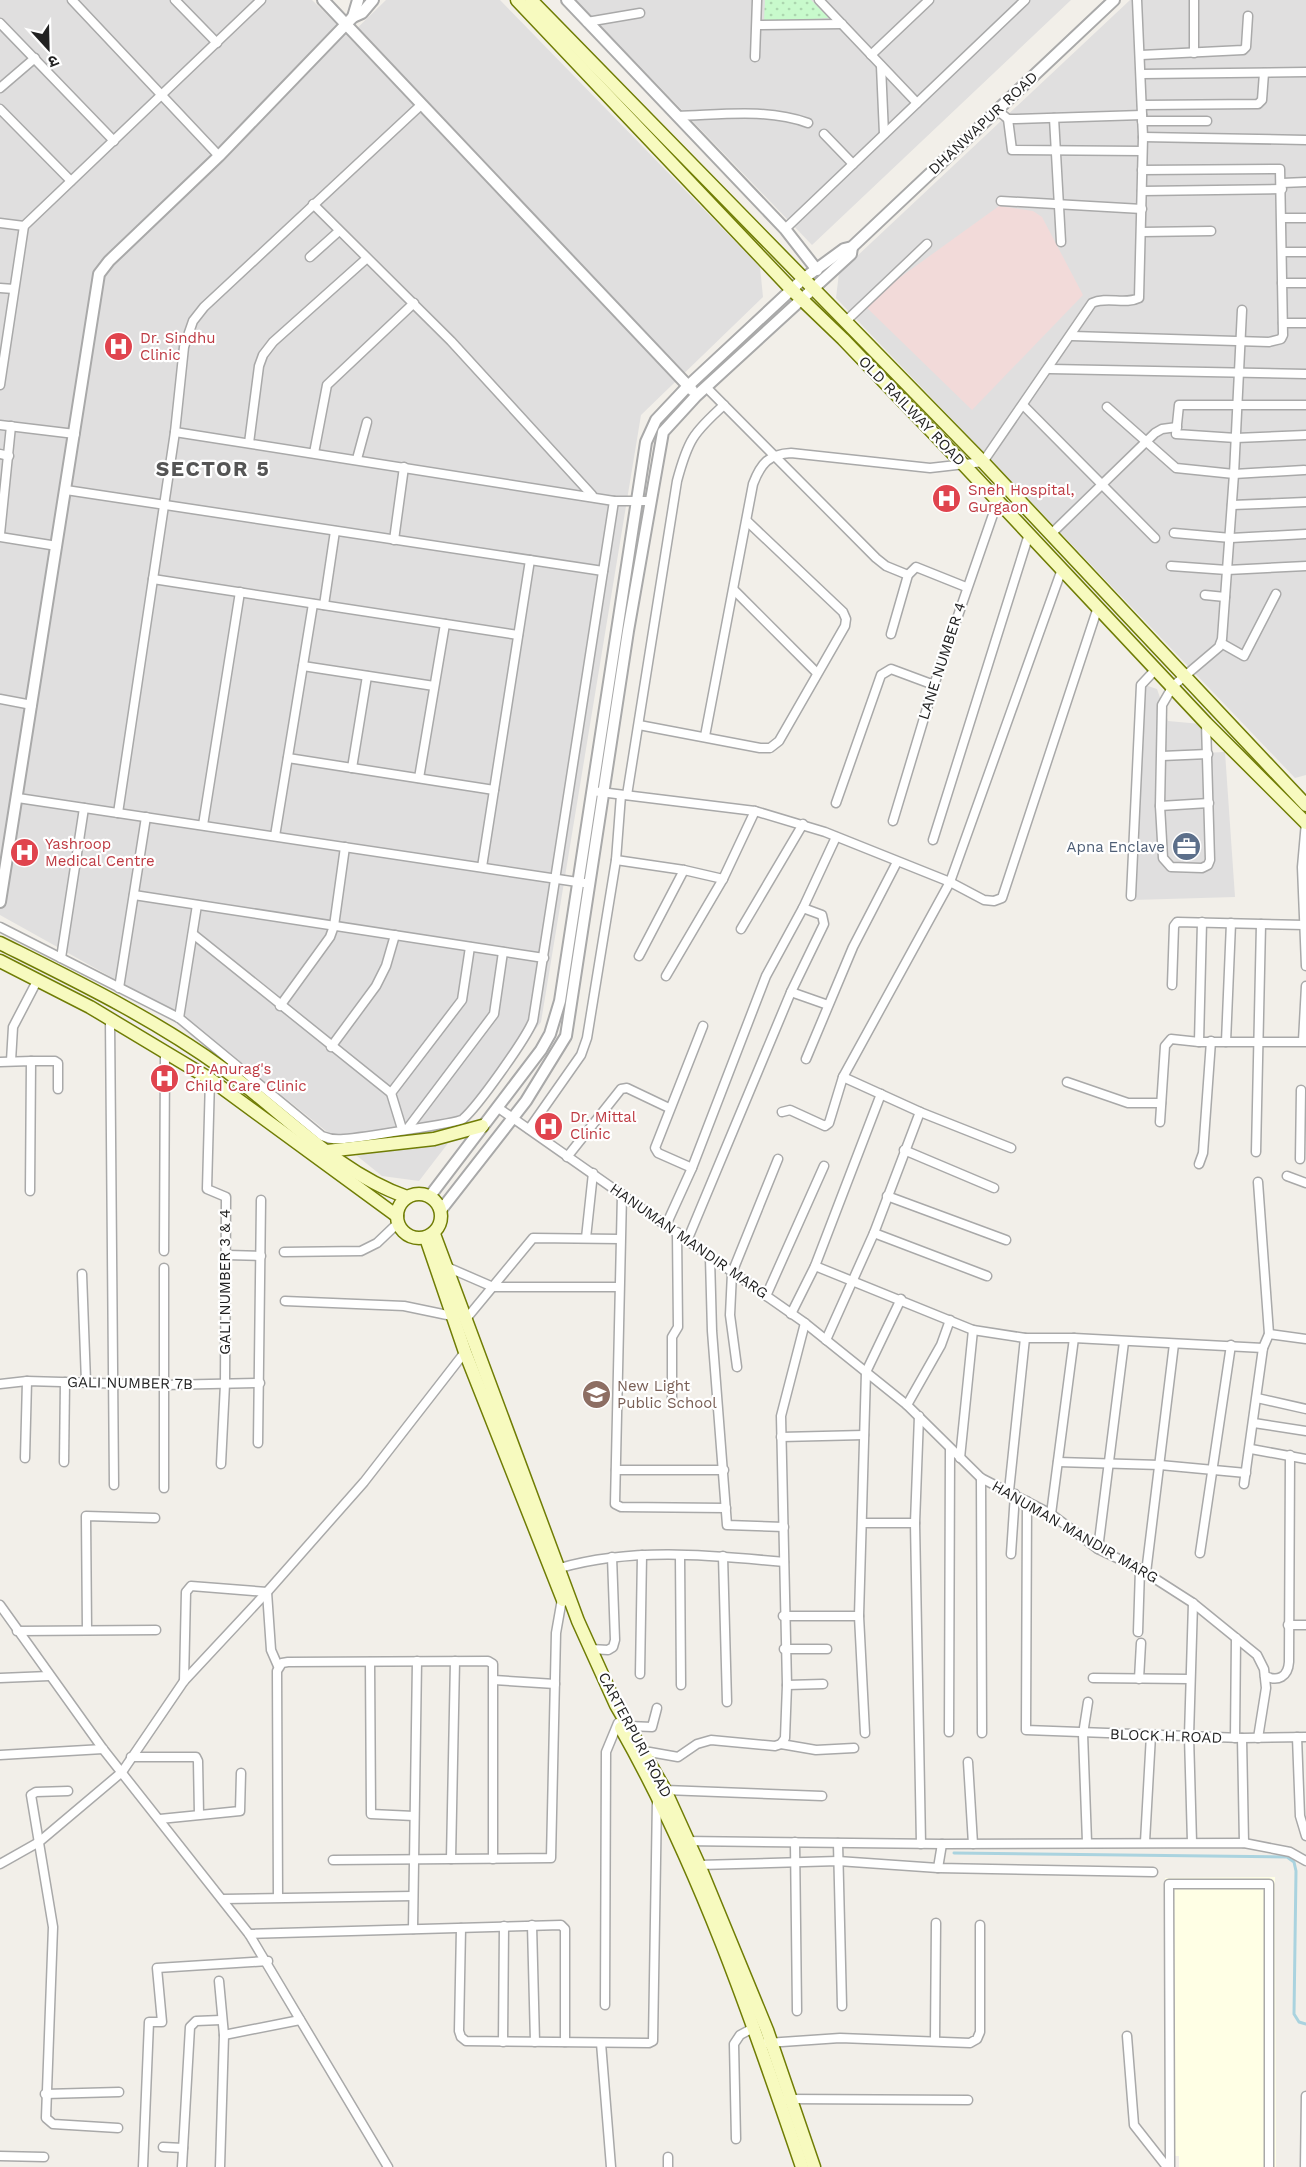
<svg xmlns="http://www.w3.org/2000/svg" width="1306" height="2167" viewBox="0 0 1306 2167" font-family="'Work Sans','Noto Sans Devanagari',sans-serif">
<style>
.residential{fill:#e0dfdf}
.commercial{fill:#f2dad9}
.education{fill:#ffffe5}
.park{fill:url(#park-dots)}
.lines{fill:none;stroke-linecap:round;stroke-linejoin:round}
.stream{stroke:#aad3df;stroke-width:3}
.minor-casing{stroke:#a9a9a9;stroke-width:11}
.tertiary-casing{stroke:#a9a9a9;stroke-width:14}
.secondary-casing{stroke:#707d05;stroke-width:15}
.minor{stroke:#fff;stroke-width:8}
.tertiary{stroke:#fff;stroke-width:10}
.secondary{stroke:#f7fabf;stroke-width:12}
.labels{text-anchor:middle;stroke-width:4.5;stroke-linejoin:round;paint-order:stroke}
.street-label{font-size:15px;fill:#222;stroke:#fff}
.health-label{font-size:15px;fill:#be3a42;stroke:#fff;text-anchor:start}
.service-label{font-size:15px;fill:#4e5e75;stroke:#fff;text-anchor:end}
.education-label{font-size:15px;fill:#785e54;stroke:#fff;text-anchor:start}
.district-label{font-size:21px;font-weight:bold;letter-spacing:1.5px;fill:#555;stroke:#fff}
</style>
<defs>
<pattern id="park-dots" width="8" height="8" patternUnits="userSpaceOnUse" patternTransform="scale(1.5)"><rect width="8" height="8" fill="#c8facc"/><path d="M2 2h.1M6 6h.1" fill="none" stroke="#acd6af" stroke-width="1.8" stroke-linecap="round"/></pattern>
</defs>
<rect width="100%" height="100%" fill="#f2efe9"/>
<g class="residential">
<path d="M0,0h312l37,36 37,-36h114l260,267 3,30 -122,118 -100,607 -122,159 -37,-5 -194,-156 -188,-105z"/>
<path d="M576,0h495l-259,245z"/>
<path d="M1130,0h176v775l-11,3 -459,-480 3,-25z"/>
<path d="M1136,682l21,7 11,32 33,3 1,29 23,-1 10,145 -102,3z"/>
</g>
<path class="commercial" d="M999,206l34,5 9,6 41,78 -111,115 -109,-106z"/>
<path class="education" d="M1275,1877l1,290h-97v-11h-13l-1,-278z"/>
<path class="park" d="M765,0h46l18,18 -65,4z"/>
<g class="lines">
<path class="stream" d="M954,1853l333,4 7,5 2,9 -2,143 5,8 7,2"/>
<defs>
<g id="minor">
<path d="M72,0l147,156"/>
<path d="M175,0l42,43"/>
<path d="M819,0l98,103"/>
<path d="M587,22l53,-9"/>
<path d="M0,23l114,118"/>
<path d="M757,25l85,-1"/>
<path d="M1194,53v-53"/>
<path d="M871,55l58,-55"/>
<path d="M1141,55l102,-5 3,-3 2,-31"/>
<path d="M755,57l2,-57"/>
<path d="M881,66l3,68"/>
<path d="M1142,74l164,-2"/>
<path d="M0,88l35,-30"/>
<path d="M1142,105l116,-1 4,-4 2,-27"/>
<path d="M0,109l71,72"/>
<path d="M997,110l11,9h8l126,-4"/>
<path d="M677,116c43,-1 89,-8 131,7"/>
<path d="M1054,118l7,124"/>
<path d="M1008,119l4,31 130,1"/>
<path d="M1142,121h65"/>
<path d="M824,134l29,30"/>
<path d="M1143,137l163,3"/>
<path d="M1282,183l24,-1"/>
<path d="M1142,191l140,-2"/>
<path d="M1001,201l141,8"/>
<path d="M313,204l138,137 141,154"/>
<path d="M1282,218h24"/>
<path d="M0,223l24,3"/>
<path d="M785,229l240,-229"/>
<path d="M1142,232l69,-1"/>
<path d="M1282,252h24"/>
<path d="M310,257l29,-26"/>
<path d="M1282,283h24"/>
<path d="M0,288l14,1"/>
<path d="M846,321l81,-77"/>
<path d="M1283,323h23"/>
<path d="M1072,336l197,6 12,-3 2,-4 -3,-166 -138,1"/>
<path d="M1050,369l255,5"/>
<path d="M0,385l24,-159 237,-226"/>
<path d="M706,387l170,171 10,8 22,9"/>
<path d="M1023,405l132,133"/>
<path d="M1306,405h-127l-3,29 60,4 70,-3"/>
<path d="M1107,407l69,61 58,6 70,-4"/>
<path d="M0,425l75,9"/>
<path d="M175,432l439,69h35"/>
<path d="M249,443l10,-77 4,-11 10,-13 93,-83"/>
<path d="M314,453l13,-68 87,-82"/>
<path d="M0,454l9,2"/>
<path d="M357,459l10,-37"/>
<path d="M66,490l537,81"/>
<path d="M1232,505l74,-3"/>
<path d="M1174,533l57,5 75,-4"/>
<path d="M0,534l11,-108"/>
<path d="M1050,535l105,-102 7,-4 15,-2"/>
<path d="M0,537l57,9"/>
<path d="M394,540l10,-73"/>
<path d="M1171,566l56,4 79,-4"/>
<path d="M153,579l365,56"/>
<path d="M734,590l82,82"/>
<path d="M1205,595l20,2"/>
<path d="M324,605l11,-74"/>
<path d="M891,634l17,-59 8,-8 50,20"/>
<path d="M1221,643l23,13 32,-62"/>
<path d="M303,666l131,20"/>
<path d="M0,699l32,6"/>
<path d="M1206,723l4,137 -2,5 -6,3 -31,-1 -8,-9 -3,-52 2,-101 11,-19 46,-39 3,-8 12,-165 8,-164"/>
<path d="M639,725l121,23h10l9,-7 66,-115 1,-7 -3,-7 -95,-90"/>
<path d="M705,736l48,-252c8,-21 16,-30 38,-31l139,15 53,-6 109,-159c15,-7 33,2 47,-5l4,-161 -6,-137"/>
<path d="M1162,756l46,-2"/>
<path d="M288,758l206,32"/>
<path d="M352,768l15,-92"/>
<path d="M419,778l26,-154"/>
<path d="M592,791l163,20 70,21 125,50 34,18 10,1 8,-3 96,-291"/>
<path d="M627,795l50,-314c11,-41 16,-48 47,-76"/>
<path d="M18,798l566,85"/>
<path d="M836,803l45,-128 10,-6 43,16"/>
<path d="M1160,806l49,-3"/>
<path d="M118,813l57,-381 9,-85 9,-26 11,-14 217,-202"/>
<path d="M893,821l41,-136 63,-182"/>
<path d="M1306,822l-4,45 4,99"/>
<path d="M203,825l37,-233"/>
<path d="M275,836l38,-232"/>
<path d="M933,840l96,-306"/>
<path d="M616,860l68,10 39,9"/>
<path d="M482,867l48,-307"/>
<path d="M134,895l410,63"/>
<path d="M1131,896l10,-211 15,-16"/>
<path d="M0,927l179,91 143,118c7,3 14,4 22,3 13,-1 114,-16 119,-20 15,-13 62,-79 70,-98l81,-520"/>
<path d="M741,929l62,-105"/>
<path d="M193,934l198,159 11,36"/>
<path d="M639,956l45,-86"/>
<path d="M61,958l23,-150"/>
<path d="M666,976l57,-97 32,-68"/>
<path d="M1172,985l2,-59 3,-4 128,3"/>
<path d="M119,988l27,-171"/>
<path d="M791,992l37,13"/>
<path d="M280,1006l50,-69 4,-11 11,-79"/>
<path d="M179,1018l18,-113"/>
<path d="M110,1020l4,465"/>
<path d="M1303,1041l3,-55"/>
<path d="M1199,1042l3,-120"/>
<path d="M1226,1042l5,-119"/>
<path d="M331,1047l45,-61 10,-20 9,-31"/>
<path d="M806,1059l47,-112 44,-85"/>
<path d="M11,1061l2,-34 24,-46"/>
<path d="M31,1061h24l3,2v26"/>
<path d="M0,1062l31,-1 -1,130"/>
<path d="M843,1077l77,35 91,36"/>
<path d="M210,1079l-3,110 19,8 -1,187 -4,80"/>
<path d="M1067,1082l61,21h33"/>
<path d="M391,1093l71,-93 8,-53"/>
<path d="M497,1107l308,216 102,82 74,73 70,36 47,35 42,20 53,34 64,52 7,14 2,19 -8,50"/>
<path d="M782,1112l8,-2 35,16 4,-3 14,-46 107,-195 112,-313"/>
<path d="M1160,1122l5,-76 6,-7 28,3h107"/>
<path d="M408,1128l86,-114 9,-62"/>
<path d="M529,1129l52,-74 6,-17 29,-178 5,-65"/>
<path d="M904,1150l90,38"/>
<path d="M1256,1152l5,-228"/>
<path d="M567,1157l54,-68 6,-1 42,20"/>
<path d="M1300,1159l1,-69"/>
<path d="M1199,1164l4,-11 8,-112"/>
<path d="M692,1168l-34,-15 -3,-5 48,-122"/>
<path d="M1287,1176l19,7"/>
<path d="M622,1194l-7,310 6,3 105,1"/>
<path d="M887,1196l119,44"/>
<path d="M667,1223l25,-55 74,-192 37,-68 33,-71"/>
<path d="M874,1233l113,43"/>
<path d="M586,1238l7,-65"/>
<path d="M687,1241l104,-249 33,-68 -2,-9 -19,-7"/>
<path d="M164,1251l1,-198"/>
<path d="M284,1252l77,-1 16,-8 21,-20"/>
<path d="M227,1255l34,1"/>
<path d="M710,1258l2,73 15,194 57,2"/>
<path d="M815,1266l158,64 52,8h49l189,10"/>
<path d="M447,1267l46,20h126"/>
<path d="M164,1268v220"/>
<path d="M82,1274l4,108"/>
<path d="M766,1296l58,-130"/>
<path d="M285,1301l119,5 48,10"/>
<path d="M791,1314l24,-48 66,-172"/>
<path d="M466,1319l67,-81 87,1"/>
<path d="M1269,1334l37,5"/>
<path d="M826,1340l48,-107 46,-121"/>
<path d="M737,1367l-7,-52 2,-42 46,-114"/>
<path d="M0,1384l27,-3 137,4 96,-2"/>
<path d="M1257,1398l49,11"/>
<path d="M672,1402v-65l6,-10 -1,-95"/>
<path d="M907,1405l34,-60 9,-25"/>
<path d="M919,1416l-4,107 6,321"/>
<path d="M1254,1423l52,8"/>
<path d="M781,1437l83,-2"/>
<path d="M258,1443l3,-243"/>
<path d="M1251,1449l55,10"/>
<path d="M25,1458l2,-77"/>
<path d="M960,1458l13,-128"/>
<path d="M64,1462l1,-80"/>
<path d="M1058,1462l102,3 86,8"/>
<path d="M616,1470h108"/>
<path d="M981,1478l1,255"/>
<path d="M1244,1484l19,-136 6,-14 -11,-152"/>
<path d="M1009,1491l16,-153"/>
<path d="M1027,1501l-1,229 216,8 64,-1"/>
<path d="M1051,1514l23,-176"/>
<path d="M863,1523h52"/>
<path d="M1098,1549l26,-207"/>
<path d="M1200,1553l31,-208"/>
<path d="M1011,1554l4,-60"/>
<path d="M680,1556l1,129"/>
<path d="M723,1556l4,146"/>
<path d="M560,1568c72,-21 150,-13 224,-6"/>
<path d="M1146,1573l28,-229"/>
<path d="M0,1605l103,144 146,185 139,233"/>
<path d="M783,1616h76"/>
<path d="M1288,1625h18"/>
<path d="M87,1630l-1,-114 69,2"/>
<path d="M17,1631l139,-1"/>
<path d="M1138,1632l2,-63"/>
<path d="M591,1649l17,1 5,-3 2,-7 -3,-83"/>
<path d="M784,1649h43"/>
<path d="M370,1662l1,152 43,2"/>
<path d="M640,1674l2,-119"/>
<path d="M1265,1676c13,6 23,1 24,-14l1,-207"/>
<path d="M0,1678l49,-2"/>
<path d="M1093,1678l96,1"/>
<path d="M1139,1679l2,-36"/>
<path d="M494,1680l61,4"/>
<path d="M184,1681l2,-89 5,-6 76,6 4,58 7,16"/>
<path d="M787,1685l36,-1"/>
<path d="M629,1726l23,1 5,-19"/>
<path d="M949,1732l1,-283"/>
<path d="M865,1733l-6,-117 7,-244 35,-73"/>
<path d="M1297,1737l3,79 6,20"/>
<path d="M1235,1738l1,-100"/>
<path d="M1242,1738l2,105"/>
<path d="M781,1744l35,6 38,-2"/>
<path d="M644,1751l34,6 19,-13 14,-4 64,6 6,-2 4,-6 2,-53 -6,-269 24,-93"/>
<path d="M0,1755l103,-6"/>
<path d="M131,1757h65l2,4 1,53"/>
<path d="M968,1762l5,82"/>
<path d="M665,1790l157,6"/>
<path d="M68,1791l-32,1 -5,3 22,132 -7,191 7,6 65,4"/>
<path d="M160,1819l80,-8 1,-38"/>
<path d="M684,1841l258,3 302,-1 46,9 16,9"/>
<path d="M795,1842l2,169"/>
<path d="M1087,1842l-4,-108 5,-32"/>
<path d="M1145,1842l6,-107"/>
<path d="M1192,1842l-3,-106 4,-133"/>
<path d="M838,1843l4,163"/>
<path d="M451,1859l4,-198"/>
<path d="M333,1860l218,-2 5,-225 6,-34"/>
<path d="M0,1864l39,-22 83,-70 62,-91 83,-89 97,-110 101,-130"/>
<path d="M699,1865l139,-4 100,7 215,4"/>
<path d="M938,1868l4,-24"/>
<path d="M278,1897l-1,-226 5,-8 6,-1 200,-1 5,3v195"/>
<path d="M223,1899l190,-3"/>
<path d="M532,1925l3,117"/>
<path d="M461,1928l-2,103 2,6 5,4 183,2 4,-2 4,-242"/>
<path d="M413,1929l4,-268"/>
<path d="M249,1934l312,-9 4,4v113"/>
<path d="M219,1981l5,54 -4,132"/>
<path d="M605,2005l1,-253 12,-29"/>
<path d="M224,2035l76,-15"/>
<path d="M1127,2036l7,89 33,42"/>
<path d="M935,2040l1,-117"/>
<path d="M503,2042l1,-116"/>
<path d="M601,2043l10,124"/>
<path d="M767,2043l73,-5 130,5 7,-4 3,-7v-107"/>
<path d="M45,2094l74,-2"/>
<path d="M786,2099l182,1"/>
<path d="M736,2139l-2,-95 6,-9 15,-8"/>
<path d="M163,2147l20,1"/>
<path d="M0,2156l44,1"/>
<path d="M668,2157v10"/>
<path d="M143,2167l6,-145h13l-5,-54 111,-7"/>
<path d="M182,2167l8,-140 6,-6 25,-1"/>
<path d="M1170,2167l-1,-283h100v283"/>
<path d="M1305,2167l1,-71"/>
</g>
<g id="tertiary">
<path d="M323,0l369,390"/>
<path d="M567,0l218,229 32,41"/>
<path d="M353,17l5,-17"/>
<path d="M0,902l99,-628 10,-13 110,-105 134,-139 9,-4 11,-13"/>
<path d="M430,1196l111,-146 9,-16 10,-33 86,-559 10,-22 32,-34 115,-107 41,-30 8,-2 262,-247"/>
<path d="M441,1210l85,-109 40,-65 62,-405 35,-199 33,-36 155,-142 1,-7"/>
</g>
<g id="secondary">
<path d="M517,0l275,290 51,49 121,126 242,258 100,100"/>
<path d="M531,0l452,462 323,343"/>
<path d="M0,943c76,38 153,75 222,125 60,43 115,105 185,129"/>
<path d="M0,961l90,46 120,72 187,137"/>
<path d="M327,1151l107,-12 48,-13"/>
<circle cx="419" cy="1216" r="22"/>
<path d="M434,1234l144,387 38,84 49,85 34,75 68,165 47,137"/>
<path d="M426,1238l39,114 98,248"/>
<path d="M621,1728c78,138 130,289 181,439"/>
</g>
</defs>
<use href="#minor" class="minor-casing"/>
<use href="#tertiary" class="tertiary-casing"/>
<use href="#secondary" class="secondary-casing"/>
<use href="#minor" class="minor"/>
<use href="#tertiary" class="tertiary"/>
<use href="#secondary" class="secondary"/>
</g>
<defs>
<symbol id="hospital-disc" viewBox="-11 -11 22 22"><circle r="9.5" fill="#e0444e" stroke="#fff"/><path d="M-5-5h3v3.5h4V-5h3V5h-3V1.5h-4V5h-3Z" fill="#fff"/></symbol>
<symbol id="office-disc" viewBox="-11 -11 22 22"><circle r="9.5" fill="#5c6f8a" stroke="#fff"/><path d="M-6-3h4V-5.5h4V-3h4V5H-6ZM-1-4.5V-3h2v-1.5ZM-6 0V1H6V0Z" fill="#fff"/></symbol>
<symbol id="school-disc" viewBox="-11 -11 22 22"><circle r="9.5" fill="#8d6e63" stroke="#fff"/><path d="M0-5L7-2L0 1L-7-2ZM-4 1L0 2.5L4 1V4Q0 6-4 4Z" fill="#fff"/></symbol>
</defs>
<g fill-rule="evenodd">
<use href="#hospital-disc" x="102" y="330" width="33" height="33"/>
<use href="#hospital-disc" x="930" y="482" width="33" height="33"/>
<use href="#office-disc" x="1170" y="830" width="33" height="33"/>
<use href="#hospital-disc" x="8" y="836" width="33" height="33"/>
<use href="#hospital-disc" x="148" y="1062" width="33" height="33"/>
<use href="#hospital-disc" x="532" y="1110" width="33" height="33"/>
<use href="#school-disc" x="580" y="1378" width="33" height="33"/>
</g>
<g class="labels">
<g class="street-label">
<text transform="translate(983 123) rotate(-43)" y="5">DHANWAPUR ROAD</text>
<text transform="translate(912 411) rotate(46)" y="5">OLD RAILWAY ROAD</text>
<text transform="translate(942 661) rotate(-72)" y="5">LANE NUMBER 4</text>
<text transform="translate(689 1241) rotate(35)" y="5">HANUMAN MANDIR MARG</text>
<text transform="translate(225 1282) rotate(-90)" y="5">GALI NUMBER 3 &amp; 4</text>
<text transform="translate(130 1383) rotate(1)" y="5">GALI NUMBER 7B</text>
<text transform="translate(1075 1532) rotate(30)" y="5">HANUMAN MANDIR MARG</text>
<text transform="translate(635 1735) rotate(62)" y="5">CARTERPURI ROAD</text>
<text transform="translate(1166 1736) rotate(2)" y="5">BLOCK H ROAD</text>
</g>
<g class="health-label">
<text x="140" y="343">Dr. Sindhu<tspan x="140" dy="17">Clinic</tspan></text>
<text x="968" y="495">Sneh Hospital,<tspan x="968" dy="17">Gurgaon</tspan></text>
<text x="45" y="849">Yashroop<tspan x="45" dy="17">Medical Centre</tspan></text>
<text x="185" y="1074">Dr. Anurag's<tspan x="185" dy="17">Child Care Clinic</tspan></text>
<text x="570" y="1122">Dr. Mittal<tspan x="570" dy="17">Clinic</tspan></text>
</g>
<g class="service-label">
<text x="1165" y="852">Apna Enclave</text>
</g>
<g class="education-label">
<text x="617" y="1391">New Light<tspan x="617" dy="17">Public School</tspan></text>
</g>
<g class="district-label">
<text x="213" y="476">SECTOR 5</text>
</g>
</g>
<g transform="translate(48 48) rotate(158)" stroke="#ffffff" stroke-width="4.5" paint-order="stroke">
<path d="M0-4.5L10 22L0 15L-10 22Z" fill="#222222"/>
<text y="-9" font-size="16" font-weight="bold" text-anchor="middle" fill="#222222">उ</text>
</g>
</svg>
